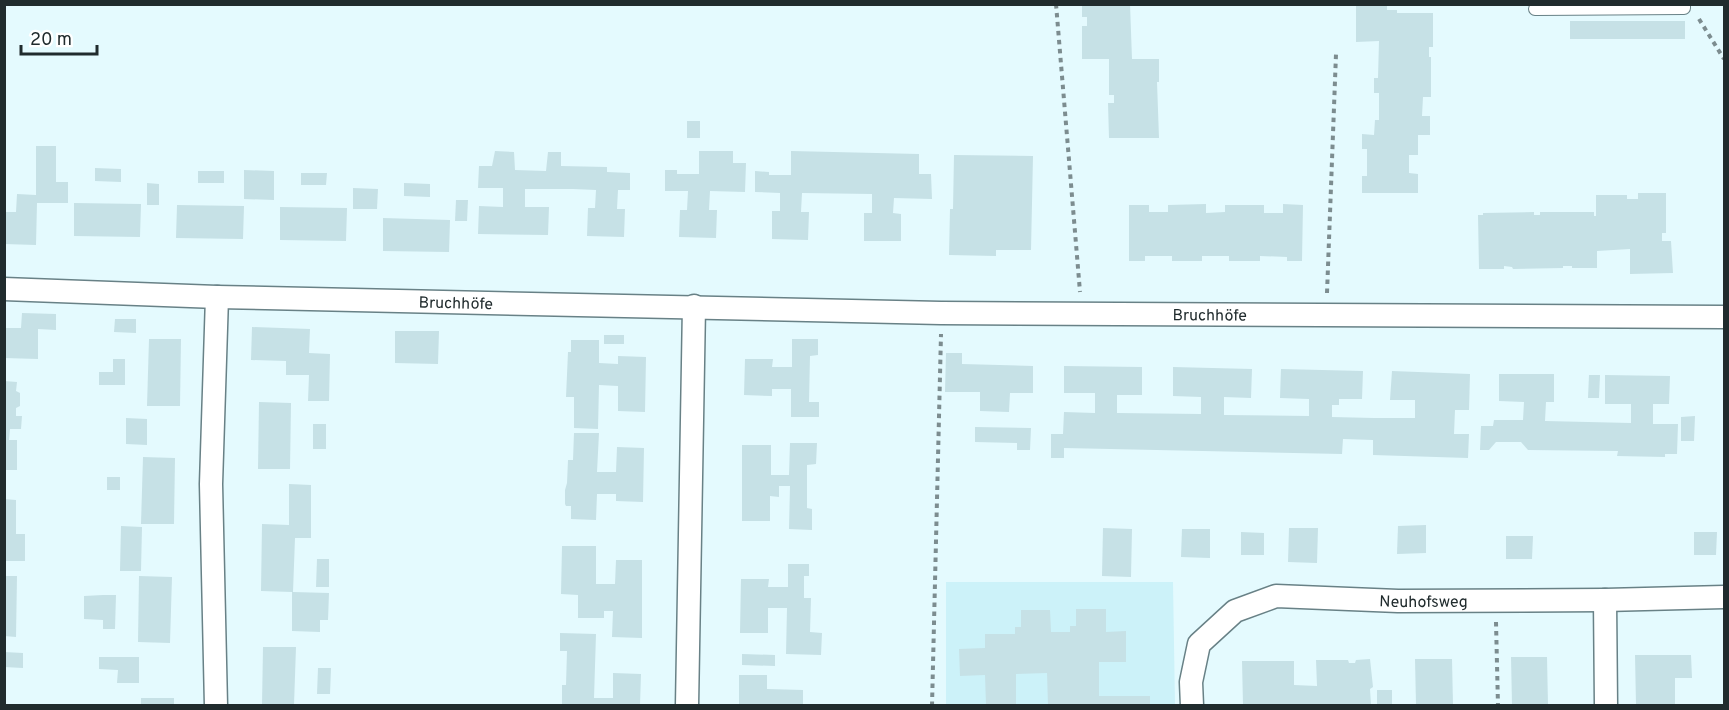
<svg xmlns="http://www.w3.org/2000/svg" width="1729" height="710" viewBox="0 0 1729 710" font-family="Overpass,sans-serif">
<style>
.built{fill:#ccf2f9}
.building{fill:#c6e1e6}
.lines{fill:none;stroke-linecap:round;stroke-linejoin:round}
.lane-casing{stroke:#688186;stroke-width:14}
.street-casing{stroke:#688186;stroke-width:25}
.path{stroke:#7c8c8f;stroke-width:4;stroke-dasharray:4.5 4.5;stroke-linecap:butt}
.lane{stroke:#fff;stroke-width:12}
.street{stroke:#fff;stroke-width:22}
.labels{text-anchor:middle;stroke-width:6;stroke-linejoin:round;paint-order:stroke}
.street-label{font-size:16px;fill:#202b2d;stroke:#fff}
</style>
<rect width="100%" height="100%" fill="#e4fafe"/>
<path class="built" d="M946,582h227l2,123 -229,1z"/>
<g class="building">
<path d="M1082,4h48l2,55h27v23h-2l2,56h-50l-1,-35h6v-8h-5v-36h-27v-33h5v-9h-5z"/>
<path d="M1356,4h31v6h10v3h36v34h-4v10h2v40h-8l-1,19h8v19h-12v20h-9v18l9,1v19h-56v-17h5v-27h-5v-15l12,1 1,-15h4v-27h-5v-15h4l1,-37 -23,1z"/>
<rect x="1570" y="21" width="115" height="18"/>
<rect x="687" y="121" width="13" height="17"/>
<path d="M36,146h20v36h12v21h-31l-1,42 -32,-1v-32h12l1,-18 19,1z"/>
<path d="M495,151l19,1 1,18 31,1 2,-19h13v14l46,1v5l23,1v17h-12l-1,19h8l-1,28 -37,-1 1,-28h7l1,-18 -23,-1h-48v18h24l-1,28 -70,-1 1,-28 24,1v-19h-25l1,-22h13z"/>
<path d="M699,151h34v12h13l-1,29 -35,-1 -1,19h8l-1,28 -37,-1 1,-27h7l1,-19h-23v-21h12v4h22z"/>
<path d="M791,151l128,3v20h12l1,25 -38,-1 -1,15 8,1v27h-37v-28h8v-19l-70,-1 -1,19h8l-1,28 -36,-1v-28h8v-18l-25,-1v-21l14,1v3h22z"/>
<path d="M954,155l79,1 -2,94h-35v6l-47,-1 1,-46h3z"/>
<path d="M95,168l26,1v13l-26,-1z"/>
<path d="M244,170l30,1v29l-30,-1z"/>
<rect x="198" y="171" width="26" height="12"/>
<path d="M301,173h26l-1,12h-25z"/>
<path d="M147,183l12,1v21h-12z"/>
<path d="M404,183l26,1v13l-26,-1z"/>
<path d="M353,188l25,1 -1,20h-24z"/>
<path d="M1638,193h28v40h-4v8h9l2,32 -43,1v-25l-33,2v17h-25v-2h-9v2l-50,1 -1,-2 -8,-1v3h-25l-1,-54h5v-2l51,-1v3h6v-3h54v4h2v-21h31v4h11z"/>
<path d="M456,200h12l-1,21h-12z"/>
<path d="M74,203l67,1 -1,33 -66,-1z"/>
<path d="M1206,204v9l19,-1v-7h39v8h19v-9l20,1 -1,56h-15v-4l-27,-1v5h-31v-5h-27v5h-30v-5h-27v5h-16v-56h20v7h19v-7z"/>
<path d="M177,205l67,1 -1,33 -67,-1z"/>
<path d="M280,207l67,1 -1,33 -66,-1z"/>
<path d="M383,218l67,2 -1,32 -66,-1z"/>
<path d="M22,313l34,1v16l-18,-1v30l-34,-1v-30h17z"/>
<path d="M115,319h21v14l-22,-1z"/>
<path d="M252,327l58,2 -1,24 21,1 -1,47h-21l1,-26h-23v-14l-35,-1z"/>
<path d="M395,331h44l-1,33 -43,-1z"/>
<rect x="604" y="335" width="20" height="9"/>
<path d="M149,339h32l-1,67h-33z"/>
<path d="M792,339h26v16l-8,1 -1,46h10v15h-28v-28h-19v7l-28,-1 1,-36h28l-1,8h20z"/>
<path d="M571,340h28v23l19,1v-8l28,1 -1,55 -27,-1v-25l-19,-1 -1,44 -24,-1v-31h-8l2,-45h3z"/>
<path d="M946,353h16v11l71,2v27h-23l-1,19 -29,-1v-19h-35z"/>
<path d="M113,359h12v26h-26v-13h14z"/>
<path d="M1064,366l78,1v28h-25v18l84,1v-17l-28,-1v-29l79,2 -1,29 -27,-1v18l85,1v-17l-29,-1 1,-29 82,2 -1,28h-23v6h-7v12l42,1h41v-18h-25l2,-29 78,3 -1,36h-14l-1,24h15l-1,24 -95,-3v-15l-30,-1 -1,15 -278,-6v10h-13v-24h12l1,-22 31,1v-20h-31z"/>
<path d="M1499,374h55v28h-8l-1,19 86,2v-19h-26v-29l65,1 -1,28h-16v20h25l-1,30h-12v3l-48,-1 1,-5 -90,-1 -7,-8h-25l-7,8h-9l1,-24h12l1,-6h29l1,-18 -25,-1z"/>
<path d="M1589,375h11l-1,23h-11z"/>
<path d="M4,381l13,1 -1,9 4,2v13l-4,2v8h6l-1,13h-11l-1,11h8v30h-13z"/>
<path d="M259,402l32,1 -1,66h-32z"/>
<path d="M1695,416l-1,25h-13v-24z"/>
<path d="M126,418l21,1v26l-21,-1z"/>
<rect x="313" y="424" width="13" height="25"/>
<path d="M975,427l56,1 -1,22h-13v-7l-42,-1z"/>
<path d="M574,433h25l-2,39h19l1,-25 27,1 -1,54 -27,-1v-7h-19l-1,26 -25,-1v-13h-5l-1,-2v-14l2,-7 1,-23h5z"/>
<path d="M790,443h27l-1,21 -9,1v43l5,1v21l-23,-1 1,-43h-11v11l-9,-1v25h-28v-76h29v30h18z"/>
<path d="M143,457l32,1 -1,66h-33z"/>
<rect x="107" y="477" width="13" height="13"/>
<path d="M289,484l22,1v53h-16l-2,54 36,1 -1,27h-8v12l-28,-1v-39l-31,-1 1,-67 27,1z"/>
<path d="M4,499l12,1v34h9v27h-21z"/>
<path d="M1426,525v28l-29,1 1,-28z"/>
<path d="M121,526l21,1 -1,44h-21z"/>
<path d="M1103,528l29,1 -1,48 -29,-1z"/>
<path d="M1289,528h29l-1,35 -29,-1z"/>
<path d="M1182,529h28v29l-29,-1z"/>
<path d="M1241,532l23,1v22h-23z"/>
<path d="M1694,532h23l-1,23h-22z"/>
<path d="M1506,536h27l-1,23h-26z"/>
<path d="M562,546h34v38h19l1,-24h26v78l-30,-1 1,-26h-9v7h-26v-23l-17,-1z"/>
<path d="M317,559h12v28h-13z"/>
<path d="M788,564h21v12h-5v22h7l-1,34 12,1 -1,22 -35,-1 1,-46h-19v25h-28l1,-54h28l-1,8h20z"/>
<path d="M4,576h13l-1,61 -12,-1z"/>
<path d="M139,576l33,1 -2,66 -32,-1z"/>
<path d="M103,595h13l-1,34h-12v-9l-19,-1v-23z"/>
<path d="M1076,609h30v23l20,-1v31h-27v34h51v9h-102l-1,-32 -31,1v31h-30l-1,-30 -25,1 -1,-27 26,-1v-14h30v-7h6v-17h29l1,22h19v-6h6z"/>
<path d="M560,633l36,1 -2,64h19v-25l28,1 -1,31h-78v-20h4l1,-34h-7z"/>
<path d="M263,647h33l-2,58h-32z"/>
<path d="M4,652l19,1v15l-19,-1z"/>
<path d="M742,654l33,1v11l-33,-1z"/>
<path d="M1635,655h56l1,23h-17v27h-39z"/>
<path d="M99,657h40v26h-22l1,-13 -19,-1z"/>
<path d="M1511,657h36l1,48h-36z"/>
<path d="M1370,659l3,28 -3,2 1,16h-128l-1,-44h52v24l23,1 -1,-26h32l1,3h6l1,-3z"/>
<path d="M1415,659h37l1,46h-37z"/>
<path d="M318,668h13l-1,26h-13z"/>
<path d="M739,675h28v14l36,1v15h-64z"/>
<rect x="1377" y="690" width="15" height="15"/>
<rect x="141" y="698" width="33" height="7"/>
</g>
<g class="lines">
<defs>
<path id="lane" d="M1535,9l149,-1v-4"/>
<g id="street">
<path id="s1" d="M4,289l213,8 724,16 783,4"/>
<path d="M1605,600l1,106"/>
<path d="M216,706l-5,-222 6,-187"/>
<path d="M687,706l7,-400"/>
<path id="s2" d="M1192,706l-1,-24 8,-38 36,-33 41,-15 122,5 207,-1 119,-3"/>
</g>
</defs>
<use href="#lane" class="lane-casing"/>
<use href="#street" class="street-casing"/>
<g class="path">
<path d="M1056,4l24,288"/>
<path d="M1699,19l25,40"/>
<path d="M1327,293l9,-239"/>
<path d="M1496,622l2,84"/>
<path d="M932,706l9,-372"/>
</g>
<use href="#lane" class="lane"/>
<use href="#street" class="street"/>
</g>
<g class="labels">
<g class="street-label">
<text dy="6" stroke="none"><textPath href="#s1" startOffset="452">Bruchhöfe</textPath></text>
<text dy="6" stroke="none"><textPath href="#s1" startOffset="1206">Bruchhöfe</textPath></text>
<text dy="6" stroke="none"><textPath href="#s2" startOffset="303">Neuhofsweg</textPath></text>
</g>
</g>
<rect width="1729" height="710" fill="none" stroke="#202b2d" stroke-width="12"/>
<path d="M21 45v9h76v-9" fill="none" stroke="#202b2d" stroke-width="3"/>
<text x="30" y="45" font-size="18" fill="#202b2d" stroke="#ffffff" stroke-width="4.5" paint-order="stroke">20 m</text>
</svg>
